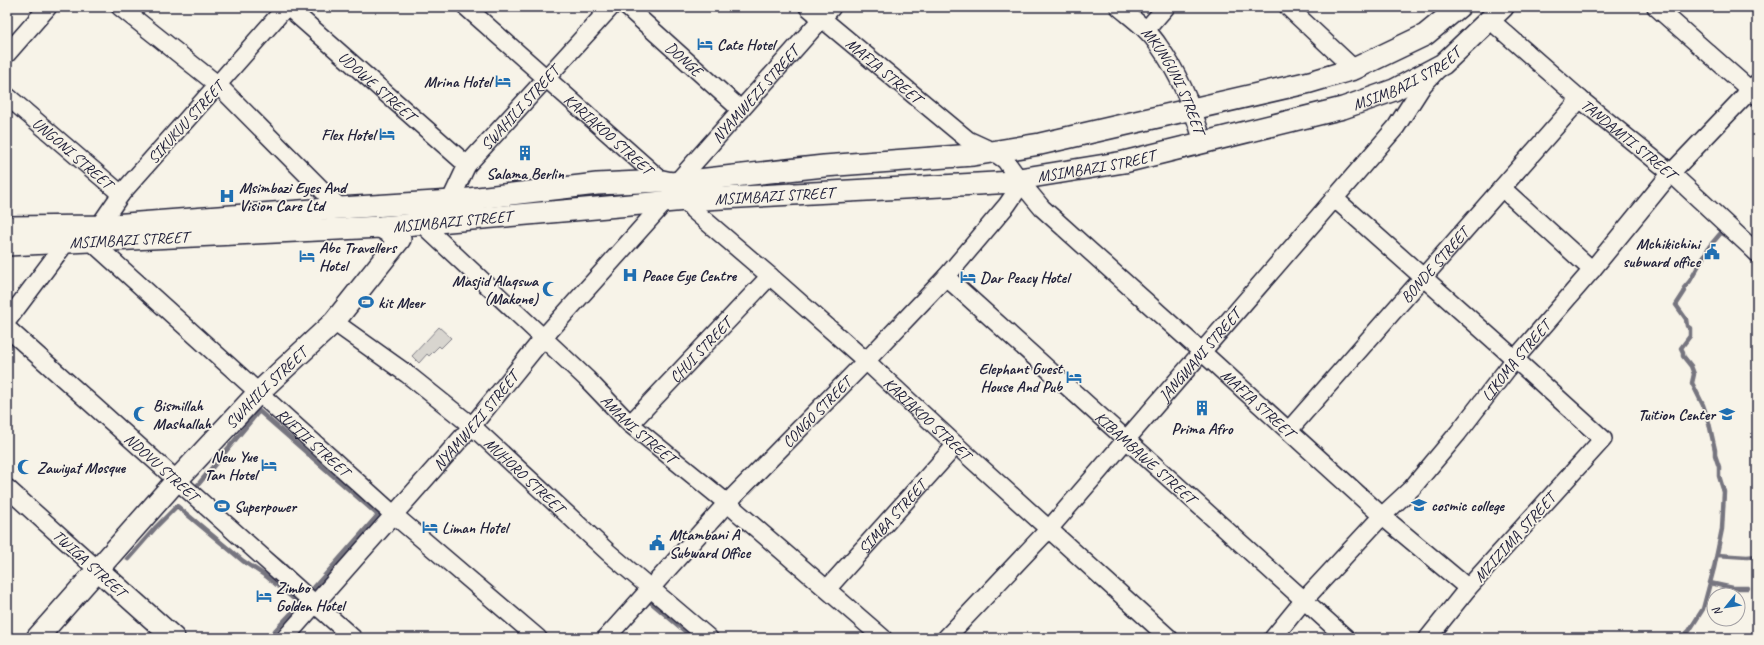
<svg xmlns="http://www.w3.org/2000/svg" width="1764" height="645" viewBox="0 0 1764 645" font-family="Caveat,sans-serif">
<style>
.green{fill:#d8d5cf;stroke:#7d7c85}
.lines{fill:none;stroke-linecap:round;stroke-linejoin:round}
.stream{stroke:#76747f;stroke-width:4.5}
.minor-casing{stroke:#22223b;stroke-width:20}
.tertiary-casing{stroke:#22223b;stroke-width:24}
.minor{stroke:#f7f3e8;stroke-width:17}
.tertiary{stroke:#f7f3e8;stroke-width:21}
.labels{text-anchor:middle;stroke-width:3.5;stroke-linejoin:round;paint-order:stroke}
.poi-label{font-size:16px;font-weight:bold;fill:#22223b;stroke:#f7f3e8;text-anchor:start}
.street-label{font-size:16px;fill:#22223b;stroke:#f7f3e8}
</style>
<rect width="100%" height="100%" fill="#f7f3e8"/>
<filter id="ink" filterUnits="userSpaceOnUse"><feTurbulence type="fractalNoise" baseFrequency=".025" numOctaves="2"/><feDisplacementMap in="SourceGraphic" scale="8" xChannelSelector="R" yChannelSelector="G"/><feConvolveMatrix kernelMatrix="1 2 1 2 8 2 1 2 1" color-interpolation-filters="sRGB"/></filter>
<g filter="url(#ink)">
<path class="green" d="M439,327l12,11 -10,10 -2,-2 -10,10 -2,-2 -8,9 -7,-7z"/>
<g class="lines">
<g class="stream">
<path d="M1749,256l8,9"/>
<path d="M259,411l119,104 -67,76 -28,-27 -91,-72z"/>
<path d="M1717,555l30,2 10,-1"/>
<path d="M128,559l28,-32 21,-21 66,55 23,15 34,28 -32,34"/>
<path d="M1710,583l23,5h15"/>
<path d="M645,602l3,-2 45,38"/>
<path d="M1681,638l8,-7 14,-22 11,-41 8,-39 2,-37 -5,-16v-9l-4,-12v-5l-6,-27 -6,-18 -11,-22 2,-9 -3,-8 -8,-10v-4l-2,-4 9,-12v-8l-3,-2 -1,-7 -10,-14 9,-14 -1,-3 6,-7 19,-34 11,-13 2,-1 5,3"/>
</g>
<defs>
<g id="minor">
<path d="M120,7l98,78 122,123"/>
<path id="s1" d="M286,7l-165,187 -22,32 -7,16 302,273 144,123"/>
<path id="s2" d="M288,7l179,158"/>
<path id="s3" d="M466,7l196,174"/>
<path id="s4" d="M627,7l114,103"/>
<path id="s5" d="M808,7l160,133 24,11 13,9 18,25 19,23 160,144 180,164 86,72"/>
<path id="s6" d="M1119,7c14,12 30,23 40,39 20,28 34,62 44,96"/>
<path d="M1288,7l66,62"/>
<path d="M1656,7l101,89"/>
<path id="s7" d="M1498,27l82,72 91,74 86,80"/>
<path d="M1146,30l20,-23"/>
<path d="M7,54l41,-47"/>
<path id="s8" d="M7,96l114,98"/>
<path id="s9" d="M678,181l154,-174"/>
<path d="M1502,188l90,82"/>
<path d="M1334,198l181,161 88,80 -135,149 -40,50"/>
<path id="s10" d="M686,200l7,10 77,66 96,85 90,84 213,193"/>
<path id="s11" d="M453,212l-1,-15 15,-32 144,-158"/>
<path id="s12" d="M418,217l1,7 5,2 163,153 43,45 97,79 156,135"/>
<path id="s13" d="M946,277l400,361"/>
<path d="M7,321l54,-72 3,-6 1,-11"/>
<path id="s14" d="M334,322l73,52 65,52 137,127 100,85"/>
<path id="s15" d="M7,328l346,310"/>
<path id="s16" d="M630,424l140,-148"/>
<path id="s17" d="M1289,430l291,-331"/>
<path d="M7,488l90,81"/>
<path id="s18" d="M827,589l129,-144"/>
<path id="s19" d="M285,638l187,-212 72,-89 120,-134"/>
<path id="s20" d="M606,638l121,-135 139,-142 80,-84 61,-72 11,-16 -4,-7"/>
<path id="s21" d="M946,638l103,-109 347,-402 27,-42 14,-15"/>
<path id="s22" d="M1273,638l31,-38 78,-84 30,-28 46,-55 57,-74 77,-89 79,-97 86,-90"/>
</g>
<g id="tertiary">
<path d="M7,227l92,-1 241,-18 112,-7 145,-17 65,-3 9,2 153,-17 149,-11 67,-11 270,-62 44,-13 71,-34 34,-28"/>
<path id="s23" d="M7,245l374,-18 305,-27 328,-18 5,-3 105,-17 219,-54 51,-18 49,-26 60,-57"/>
<path d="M97,569l77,69"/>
<path id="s24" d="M37,638l139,-157 83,-89 75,-70 66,-83 -19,-12"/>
</g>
</defs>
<use href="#minor" class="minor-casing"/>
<use href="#tertiary" class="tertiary-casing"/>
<use href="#minor" class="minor"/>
<use href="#tertiary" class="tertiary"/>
</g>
</g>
<defs>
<symbol id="hotel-bare" viewBox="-9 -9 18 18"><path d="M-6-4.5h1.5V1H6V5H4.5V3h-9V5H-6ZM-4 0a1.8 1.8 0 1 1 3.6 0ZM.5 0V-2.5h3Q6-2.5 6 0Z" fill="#1f6fb2" stroke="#f7f3e8" stroke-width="2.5" paint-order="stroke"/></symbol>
<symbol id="building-bare" viewBox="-9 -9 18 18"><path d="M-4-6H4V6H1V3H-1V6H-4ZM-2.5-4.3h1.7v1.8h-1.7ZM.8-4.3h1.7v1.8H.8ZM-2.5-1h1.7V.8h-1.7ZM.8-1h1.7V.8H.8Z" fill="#1f6fb2" stroke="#f7f3e8" stroke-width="2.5" paint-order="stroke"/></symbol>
<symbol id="hospital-bare" viewBox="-9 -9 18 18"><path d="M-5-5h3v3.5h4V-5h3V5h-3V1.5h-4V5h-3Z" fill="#1f6fb2" stroke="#f7f3e8" stroke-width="2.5" paint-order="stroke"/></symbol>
<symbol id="civic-bare" viewBox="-9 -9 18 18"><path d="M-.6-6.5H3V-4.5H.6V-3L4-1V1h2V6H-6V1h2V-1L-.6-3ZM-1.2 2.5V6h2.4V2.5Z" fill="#1f6fb2" stroke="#f7f3e8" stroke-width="2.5" paint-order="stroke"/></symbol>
<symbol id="mosque-bare" viewBox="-9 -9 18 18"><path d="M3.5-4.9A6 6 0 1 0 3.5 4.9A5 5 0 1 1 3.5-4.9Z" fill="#1f6fb2" stroke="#f7f3e8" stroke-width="2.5" paint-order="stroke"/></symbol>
<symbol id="stadium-bare" viewBox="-9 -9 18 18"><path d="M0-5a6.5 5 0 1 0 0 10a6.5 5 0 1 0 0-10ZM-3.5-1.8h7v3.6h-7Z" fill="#1f6fb2" stroke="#f7f3e8" stroke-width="2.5" paint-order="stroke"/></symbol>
<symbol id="school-bare" viewBox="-9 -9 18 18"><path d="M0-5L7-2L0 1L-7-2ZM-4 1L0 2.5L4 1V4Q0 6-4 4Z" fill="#1f6fb2" stroke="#f7f3e8" stroke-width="2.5" paint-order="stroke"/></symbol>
<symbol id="university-bare" viewBox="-9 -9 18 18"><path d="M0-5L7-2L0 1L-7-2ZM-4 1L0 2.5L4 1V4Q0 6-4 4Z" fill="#1f6fb2" stroke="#f7f3e8" stroke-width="2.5" paint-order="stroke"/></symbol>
</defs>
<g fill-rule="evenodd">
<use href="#hotel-bare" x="694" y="33" width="22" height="22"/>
<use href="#hotel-bare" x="492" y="70" width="22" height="22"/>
<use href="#hotel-bare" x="376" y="123" width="22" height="22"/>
<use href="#building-bare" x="514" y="142" width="22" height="22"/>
<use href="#hospital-bare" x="216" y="185" width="22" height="22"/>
<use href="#civic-bare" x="1701" y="241" width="22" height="22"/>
<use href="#hotel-bare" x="296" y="245" width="22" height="22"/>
<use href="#hospital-bare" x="619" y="264" width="22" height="22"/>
<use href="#hotel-bare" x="957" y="266" width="22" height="22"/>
<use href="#mosque-bare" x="539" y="278" width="22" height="22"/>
<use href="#stadium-bare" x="355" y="291" width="22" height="22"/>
<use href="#hotel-bare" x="1063" y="366" width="22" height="22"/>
<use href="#building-bare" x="1191" y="397" width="22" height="22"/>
<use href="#mosque-bare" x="130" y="403" width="22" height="22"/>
<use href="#school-bare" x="1716" y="403" width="22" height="22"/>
<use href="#hotel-bare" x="258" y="454" width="22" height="22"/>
<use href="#mosque-bare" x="14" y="456" width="22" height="22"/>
<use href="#university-bare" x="1408" y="494" width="22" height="22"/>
<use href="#stadium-bare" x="211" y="495" width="22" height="22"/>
<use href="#hotel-bare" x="419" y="516" width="22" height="22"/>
<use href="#civic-bare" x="646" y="532" width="22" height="22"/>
<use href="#hotel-bare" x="253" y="585" width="22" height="22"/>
</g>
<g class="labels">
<g class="poi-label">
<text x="717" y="50">Cate Hotel</text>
<text x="491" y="87" text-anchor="end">Mrina Hotel</text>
<text x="375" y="140" text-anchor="end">Flex Hotel</text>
<text x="525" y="179" text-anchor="middle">Salama Berlin</text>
<text x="239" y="193">Msimbazi Eyes And<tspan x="239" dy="18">Vision Care Ltd</tspan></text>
<text x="1700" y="249" text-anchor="end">Mchikichini<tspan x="1700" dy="18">subward office</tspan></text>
<text x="319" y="253">Abc Travellers<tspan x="319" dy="18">Hotel</tspan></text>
<text x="642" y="281">Peace Eye Centre</text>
<text x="980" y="283">Dar Peacy Hotel</text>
<text x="538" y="286" text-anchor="end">Masjid Alaqswa<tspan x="538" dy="18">(Makone)</tspan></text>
<text x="378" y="308">kit Meer</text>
<text x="1062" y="374" text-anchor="end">Elephant Guest<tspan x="1062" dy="18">House And Pub</tspan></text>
<text x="153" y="411">Bismillah<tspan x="153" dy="18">Mashallah</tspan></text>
<text x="1715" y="420" text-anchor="end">Tuition Center</text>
<text x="1202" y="434" text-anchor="middle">Prima Afro</text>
<text x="257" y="462" text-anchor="end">New Yue<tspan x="257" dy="18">Tan Hotel</tspan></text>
<text x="37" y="473">Zawiyat Mosque</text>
<text x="1431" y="511">cosmic college</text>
<text x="234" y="512">Superpower</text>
<text x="442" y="533">Liman Hotel</text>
<text x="669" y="540">Mtambani A<tspan x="669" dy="18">Subward Office</tspan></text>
<text x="276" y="593">Zimbo<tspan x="276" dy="18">Golden Hotel</tspan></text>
</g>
<g class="street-label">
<text dy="6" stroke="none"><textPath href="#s4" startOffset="77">DONGE</textPath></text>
<text dy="6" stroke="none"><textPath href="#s5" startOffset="99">MAFIA STREET</textPath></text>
<text dy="6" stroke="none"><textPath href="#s23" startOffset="1417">MSIMBAZI STREET</textPath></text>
<text dy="6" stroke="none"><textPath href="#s6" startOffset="93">MKUNGUNI STREET</textPath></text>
<text dy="6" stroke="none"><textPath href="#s2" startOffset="119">UDOWE STREET</textPath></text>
<text dy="6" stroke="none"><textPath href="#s9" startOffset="116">NYAMWEZI STREET</textPath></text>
<text dy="6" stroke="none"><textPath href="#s11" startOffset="128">SWAHILI STREET</textPath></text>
<text transform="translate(185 122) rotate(-48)" y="6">SIKUKUU STREET</text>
<text dy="6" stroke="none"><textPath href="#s3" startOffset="191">KARIAKOO STREET</textPath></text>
<text dy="6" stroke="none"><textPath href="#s7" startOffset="172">TANDAMTI STREET</textPath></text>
<text dy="6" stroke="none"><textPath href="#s8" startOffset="87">UNGONI STREET</textPath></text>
<text dy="6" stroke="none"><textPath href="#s23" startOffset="1093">MSIMBAZI STREET</textPath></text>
<text dy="6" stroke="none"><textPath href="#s23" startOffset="769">MSIMBAZI STREET</textPath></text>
<text dy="6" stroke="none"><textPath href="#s23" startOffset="446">MSIMBAZI STREET</textPath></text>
<text dy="6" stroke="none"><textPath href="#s23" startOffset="122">MSIMBAZI STREET</textPath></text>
<text dy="6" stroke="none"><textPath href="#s17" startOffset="220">BONDE STREET</textPath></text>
<text dy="6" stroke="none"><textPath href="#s16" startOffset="102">CHUI STREET</textPath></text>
<text dy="6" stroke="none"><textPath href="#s21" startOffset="380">JANGWANI STREET</textPath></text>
<text dy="6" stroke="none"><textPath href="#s22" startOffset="369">LIKOMA STREET</textPath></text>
<text dy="6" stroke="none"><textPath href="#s24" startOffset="339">SWAHILI STREET</textPath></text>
<text dy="6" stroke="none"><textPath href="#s5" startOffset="602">MAFIA STREET</textPath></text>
<text dy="6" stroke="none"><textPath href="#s20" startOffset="309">CONGO STREET</textPath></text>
<text dy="6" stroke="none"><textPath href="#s10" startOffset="326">KARIAKOO STREET</textPath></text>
<text dy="6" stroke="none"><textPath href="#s19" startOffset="289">NYAMWEZI STREET</textPath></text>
<text dy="6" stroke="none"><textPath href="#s12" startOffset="308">AMANI STREET</textPath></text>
<text dy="6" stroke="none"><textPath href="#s1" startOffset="604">RUFIJI STREET</textPath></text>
<text dy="6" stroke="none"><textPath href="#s13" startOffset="269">KIBAMBAWE STREET</textPath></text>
<text dy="6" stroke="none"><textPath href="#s15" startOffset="208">NDOVU STREET</textPath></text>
<text dy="6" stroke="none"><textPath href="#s14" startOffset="245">MUHORO STREET</textPath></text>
<text dy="6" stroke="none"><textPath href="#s18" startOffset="97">SIMBA STREET</textPath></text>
<text transform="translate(1514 537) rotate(-48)" y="6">MZIZIMA STREET</text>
<text transform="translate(90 563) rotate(42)" y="6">TWIGA STREET</text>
</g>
</g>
<rect width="1764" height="645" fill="none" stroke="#f7f3e8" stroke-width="24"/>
<rect x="12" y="12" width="1740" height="621" fill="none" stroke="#22223b" stroke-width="1.5" filter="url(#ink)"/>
<g transform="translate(1726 607) rotate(240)"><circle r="19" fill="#f7f3e8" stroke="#a29fa3"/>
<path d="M0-3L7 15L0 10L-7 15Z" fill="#1f6fb2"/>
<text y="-6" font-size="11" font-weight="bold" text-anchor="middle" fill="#22223b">N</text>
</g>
</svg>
